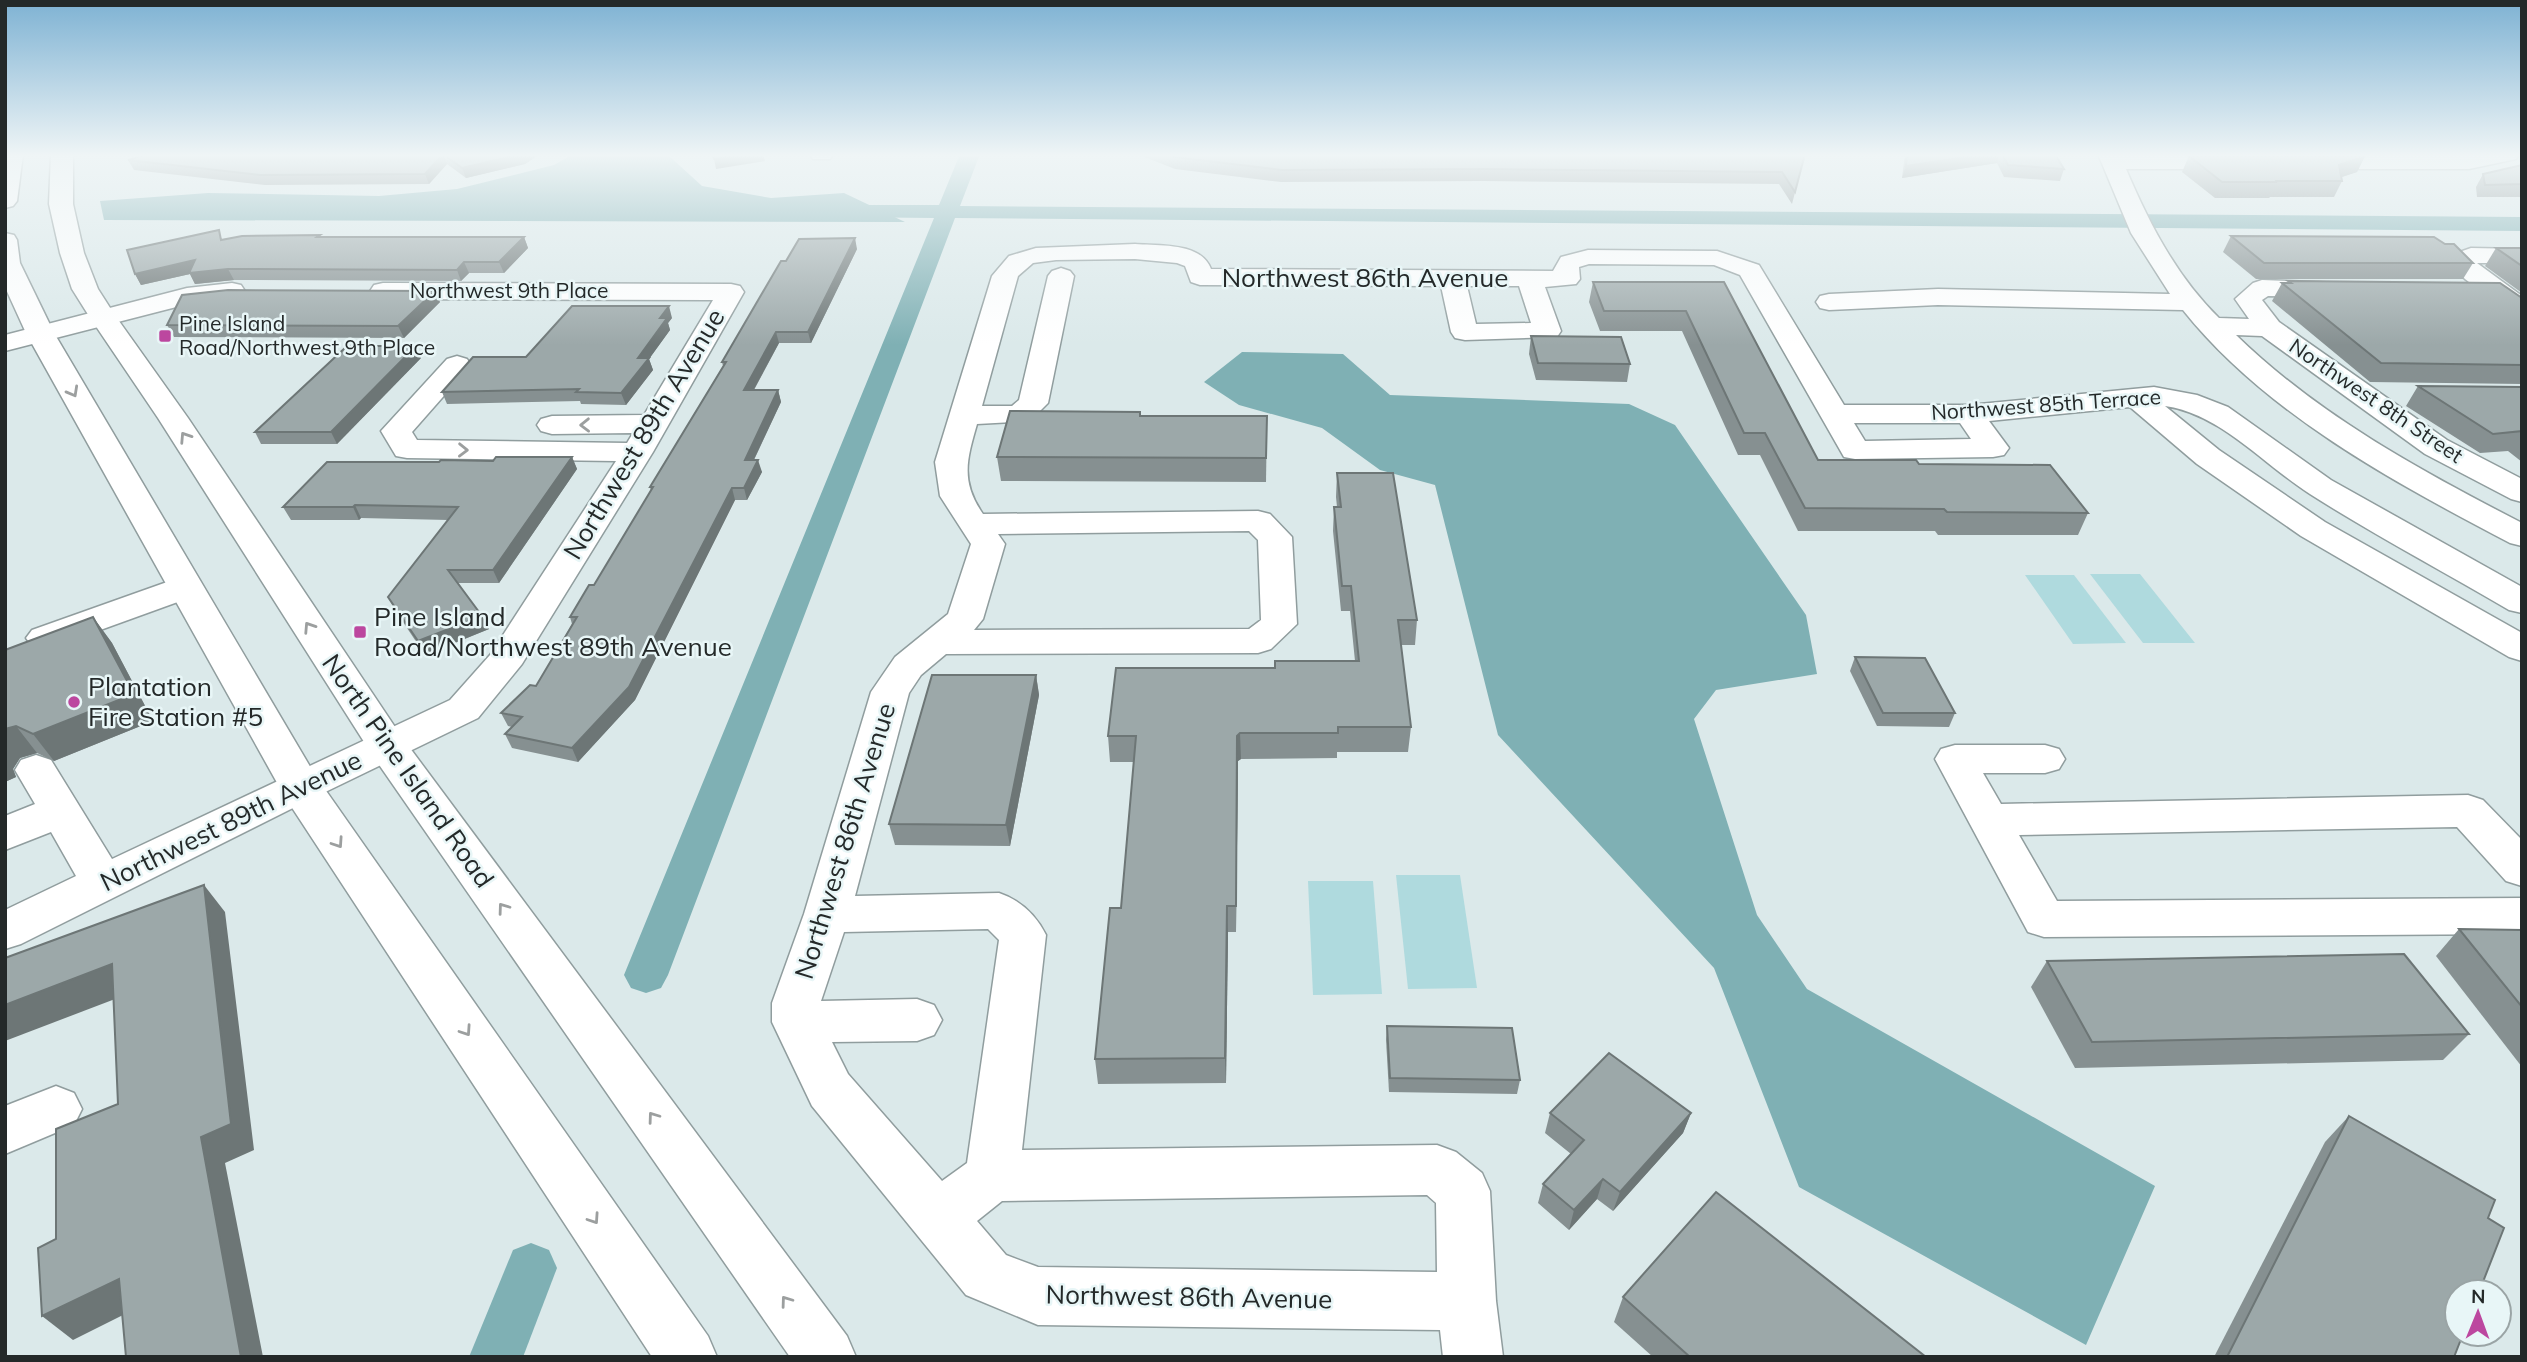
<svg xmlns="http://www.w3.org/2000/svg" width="2527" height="1362" viewBox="0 0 2527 1362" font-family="Mulish,sans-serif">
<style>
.green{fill:#afdade}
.water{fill:#7fb0b4}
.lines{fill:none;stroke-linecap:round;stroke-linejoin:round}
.canal{fill:#7fb0b4;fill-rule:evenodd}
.minor-casing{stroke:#909d9e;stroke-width:3}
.major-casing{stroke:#909d9e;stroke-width:3}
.minor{fill:#fff;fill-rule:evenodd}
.major{fill:#fff;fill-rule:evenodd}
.wall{fill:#869091}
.shaded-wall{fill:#6d7676}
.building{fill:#9ca8a9;stroke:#6d7676;stroke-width:2}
.oneway{stroke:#9c9f9f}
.poi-dot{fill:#bc479f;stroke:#e8f6f7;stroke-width:2.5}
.labels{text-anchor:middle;stroke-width:5;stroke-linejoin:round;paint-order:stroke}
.far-street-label{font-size:21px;fill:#242929;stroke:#e8f6f7}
.far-poi-label{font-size:21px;fill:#242929;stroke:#e8f6f7;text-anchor:start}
.street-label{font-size:26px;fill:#242929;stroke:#e8f6f7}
.poi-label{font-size:26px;fill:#242929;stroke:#e8f6f7;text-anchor:start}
</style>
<rect width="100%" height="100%" fill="#dbe9ea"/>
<g class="green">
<path d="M2090,574h50l55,69h-52z"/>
<path d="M2025,575h49l52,68 -53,1z"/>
<path d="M1396,875h64l17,113 -69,1z"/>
<path d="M1308,881h65l9,113 -69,1z"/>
</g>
<g class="water">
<path d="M573,154h94l35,32 69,12 73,-5 61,29 -801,-2 -4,-19 108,-8 171,3 78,-7 97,-24z"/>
<path d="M1242,352l101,2 47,41 239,9 46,21 131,190 11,59 -101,16 -22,29 63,196 50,74 348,197 -69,159 -287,-158 -85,-219 -216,-233 -63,-250 -55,-15 -58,-42 -83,-23 -35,-23z"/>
</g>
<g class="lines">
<g class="canal">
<path d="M960,154h20l-20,52 1562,11v14l-1567,-13 -287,757 -7,13 -15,5 -15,-5 -7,-13 310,-757 -99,-1 -8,-1 -3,-5 3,-5 8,-1h104z"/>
<path d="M531,1243l18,7 8,18 -34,89h-54l44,-107z"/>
</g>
<defs>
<g id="minor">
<path d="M810,154h23l-3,5h-17z"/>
<path d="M2098,154l147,3 3,5 -3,5 -8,2h-111c23,54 50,107 93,149l30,1 -14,-20 18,-16 9,-3 78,3 4,6 -4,6 -9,2 -63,-1 -6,4 17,22 168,118 75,39v23l-11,-3 -86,-45 -163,-118 -26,-1c82,80 185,136 286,188v23l-12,-3c-116,-61 -244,-129 -327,-233l-245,-5 -109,5 -9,-2 -4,-6 4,-6 9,-2 109,-5 232,5 -39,-61z"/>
<path d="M2477,154h42l-3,5 -47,10h-158l-8,-2 -3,-5 3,-5 8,-2z"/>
<path d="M1135,244c24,2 66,-2 76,25l342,2 8,-14 27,-7 129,1 42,14 85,140h125l185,-18 43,8 31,12 103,73 191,107v26l-13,-3c-66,-39 -135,-75 -199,-116 -46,-29 -89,-80 -145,-88l54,44 106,72 197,111v28l-13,-4 -208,-121 -104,-72 -67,-57 -141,14 20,27 -5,7 -11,2 -138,2 -11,-2 -104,-182 -26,-10 -125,-1 -10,3 1,12 -4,5 -31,3 16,44 -4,6 -92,3 -10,-2 -4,-6 -10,-46 -241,-1 -9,-3 -6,-16 -8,-3 -42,-4 -79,1 -23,3 -15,13 -36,130h30l7,-6 29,-124 4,-5 9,-3 9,3 4,5 -26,127 -18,18 -53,3c-10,35 -17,57 6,90l275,-3 12,3 22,23 5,87 -26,25 -13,4 -312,1 -25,21 -12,18 -54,203 144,-3c21,7 37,22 47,42l-24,215 415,-5 19,7 26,21 8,18 6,110 7,56h-60l-3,-27 -402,-5 -72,-30 -154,-189 -40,-84v-19l32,-89 67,-222 24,-35 53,-43 23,-70 -31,-48 -5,-34 57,-186 17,-20 27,-8zM1467,286h52l12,37 -55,1zM1854,423h106l11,16 -106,2zM1249,531l9,9 3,80 -12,9 -275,1 9,-11 22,-75 -7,-10zM988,929l11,11 -32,223 -25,18 -94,-107 -16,-32 85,-1 17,-6 8,-15 -8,-15 -17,-6 -96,2 23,-69zM1427,1195l9,8 1,69 -399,-5 -32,-12 -29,-34 25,-20z"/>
<path d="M2471,248l51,1v14h-45l45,33v21l-9,-2 -48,-36 -18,-19 4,-5z"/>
<path d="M232,283l9,2 4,6 -4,6 -53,7 -183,47v-16l182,-47z"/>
<path d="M383,283l348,1 9,2 4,6 -91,160 -131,212 -44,54 -163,79 -294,147 -16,5v-39l71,-34 -25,-44 -46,18v-34l30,-12 -20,-34 6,-10 15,-5 15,5 61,99 338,-159 40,-45 126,-194 -209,-3 -11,-2 -15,-25 66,-72 10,-3 10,3 4,6 -59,67 5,8 210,3 6,-10 -81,1 -11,-3 -4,-6 4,-6 11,-3 92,-1 69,-115 -330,-1 -9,-2 -4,-6 4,-6z"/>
<path d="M184,576l13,3 5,8 -5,8 -152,55 -13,-4 -6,-8 6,-8z"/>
<path d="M1955,745h90l14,4 6,10 -6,10 -14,4h-62l18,31 467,-9 15,5 39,40v46l-16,-5 -49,-54 -438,8 38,66 465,-3v36l-478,3 -16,-5 -93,-173 6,-10z"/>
<path d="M56,1086l18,7 8,16 -8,16 -69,29v-48z"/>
</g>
<g id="major">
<path d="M5,154h18l-6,47 -4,5 -8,2z"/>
<path d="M51,154h22v50l11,49 14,36 16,25 74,104 213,318 446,600 9,21h-66l-417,-601 -215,-338 -69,-102 -17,-27 -12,-36 -11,-49z"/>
<path d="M5,233l9,2 3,5 3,23 34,70 261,442 393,561 9,21h-65l-367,-560 -259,-464 -21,-46z"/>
</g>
</defs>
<use href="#minor" class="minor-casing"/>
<use href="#major" class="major-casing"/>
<use href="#minor" class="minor"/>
<use href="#major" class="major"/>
</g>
<g class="wall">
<path d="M149,154h391l-15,10 -59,14 -19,-14 -18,20 -164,1 -131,-15 -6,-10z"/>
<path d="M1137,154h668l-13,50 -13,-20 -295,-3 -203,1 -106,-13z"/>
<path d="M1905,154h150l9,15 -4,12 -56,-4 -7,-14 -95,15z"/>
<path d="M2189,156h176l-8,16 -15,5v4l-8,16h-64l-1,1h-54l-33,-26z"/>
<path d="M2522,165v32h-45l-1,-10 7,-13z"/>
<path d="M320,235l1,2h203l4,11 -24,25h-35l-8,8 -227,-1 -39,4 -5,-10 -49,11 -6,-11 88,-35z"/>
<path d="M2231,236l242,27 -10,16h-207l-33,-27z"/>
<path d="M2496,248h26v45l-37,-27z"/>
<path d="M857,249l-46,94h-32l-25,47h24l3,12 -27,58 8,12 -15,28h-12l-100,200 -57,62 -66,-14 -7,-14 7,-7 -4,-1 -7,-13 35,-27 36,-62 -2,-7 24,-32 57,-94 -1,-4 73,-121 -1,-4 64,-101z"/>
<path d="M2288,281l234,17v86l-152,-2 -98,-81 10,-18h5z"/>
<path d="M1593,282h131l94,178 101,4 169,49 -10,22h-140l-3,-4h-137l-38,-76h-22l-56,-124h-82l-11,-29z"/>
<path d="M440,302l-36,36 -230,-1 -7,-12z"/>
<path d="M672,318l-4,5 2,7 -21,29 4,11 -27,35 -45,-1 -1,-3 -133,3 -5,-12 84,-35z"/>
<path d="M1531,336l99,28 -3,18 -91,-2 -7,-26z"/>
<path d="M421,358l-84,86h-76l-6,-12z"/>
<path d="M2418,386l104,1v75l-14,-11 -28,2 -74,-47z"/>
<path d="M1141,416h126l-1,66 -265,-1 -4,-24z"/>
<path d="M572,457l5,12 -78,114h-41l24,33 7,13 -64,26 -30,-45 -7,-13 60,-77 -87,-2 -2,2h-68l-8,-13 156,-45z"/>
<path d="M1337,473l80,147 -2,25h-14l10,82 -3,25h-71v6l-96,1 -3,2 -2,171h-8l-2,151 -128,1 -3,-25 26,-151 13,-146h-24l-2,-26 167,-68 80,-7 -5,-50h-9l-8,-80 1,-24h3l-1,-10z"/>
<path d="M93,617l19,26 41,78 -99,40 -17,-8 -17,5 -7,11 3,8 -11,5v-132z"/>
<path d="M1855,657l100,56 -6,14 -72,-1 -27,-55z"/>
<path d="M1036,675l3,20 -29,151 -115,-1 -6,-21z"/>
<path d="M2459,929l63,1v137l-86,-111z"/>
<path d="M2047,961l422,73 -26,26 -368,8 -44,-81z"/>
<path d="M1387,1026l133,54 -3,14 -128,-2 -3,-52z"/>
<path d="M1550,1113h141l-8,20 -70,78 -16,-12 -28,31 -31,-27 5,-19 28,-30 -26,-21z"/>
<path d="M2349,1116l139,102 -34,139h-240l111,-215z"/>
<path d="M1623,1297l303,60h-273l-39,-35z"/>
</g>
<g class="shaded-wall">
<path d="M443,154l4,10 -18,20 -4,-10z"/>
<path d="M521,154h19l-15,10 -59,14 -4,-10z"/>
<path d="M745,154h18l2,7 -49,8 -2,-10z"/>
<path d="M1984,154h16l-3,9 -95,15 4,-12z"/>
<path d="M2365,156l-8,16 -25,8 7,-15z"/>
<path d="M524,237l4,11 -24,25 -5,-11z"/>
<path d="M855,238l2,11 -46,94 -3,-11z"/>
<path d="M195,260l33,9 6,11 -39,4 -5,-10 -49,11 -6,-11z"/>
<path d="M464,262l5,11 -8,8 -4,-11z"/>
<path d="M435,291l5,11 -36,36 -6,-12z"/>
<path d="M669,306l3,12 -4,5 2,7 -21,29 4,11 -27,35 -5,-12 17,-35 22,-40z"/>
<path d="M776,332l3,11 -32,59 -3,-12z"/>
<path d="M416,346l5,12 -84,86 -6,-12z"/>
<path d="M778,390l3,12 -33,70 -3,-12z"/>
<path d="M572,457l5,12 -78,114 -6,-13z"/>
<path d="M758,460l4,12 -15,28 -3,-12z"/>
<path d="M732,488l3,12 -100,200 -57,62 -6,-14z"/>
<path d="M355,505l6,13 -2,2 -6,-13z"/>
<path d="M482,616l7,13 -64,26 -7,-14z"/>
<path d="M93,617l19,26 41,78 -99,40 -21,-27z"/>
<path d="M1036,675l3,20 -29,151 -4,-21z"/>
<path d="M16,726l21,27 -17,5 -7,11 3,8 -11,5v-53z"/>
<path d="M1240,733l1,26 -3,2 -2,171 1,-196z"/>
<path d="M204,885l21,27 29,238 -29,13 38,194h-22l-40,-220z"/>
<path d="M1227,906l1,26 -2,151 -1,-25z"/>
<path d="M112,964l24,27 -131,50v-36z"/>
<path d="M1691,1113l-8,20 -70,78 7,-19z"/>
<path d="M1603,1179l-6,20 -28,31 5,-20z"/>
<path d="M119,1279l28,24 -74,37 -31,-24z"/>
</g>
<g class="building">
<path d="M149,154h294l-18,20 -165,1 -132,-15z"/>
<path d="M443,154h78l-59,14z"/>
<path d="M711,154h34l-31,5z"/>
<path d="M1167,154h638l-10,38 -13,-20 -297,-3 -203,1 -107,-13z"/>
<path d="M1907,154h77l-78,12z"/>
<path d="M2002,154h53l9,15 -56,-4z"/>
<path d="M2189,156h176l-26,9 3,16h-67l2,1h-55z"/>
<path d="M2522,165v19l-37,1 -2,-11z"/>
<path d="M219,230l2,10 21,-4 78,-1 -3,2h207l-25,25h-35l-7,8 -229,-1 -39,4 6,-13 -60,14 -8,-24z"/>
<path d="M2231,236l203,1 11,7h9l19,19h-209z"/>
<path d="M855,238l-47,94h-32l-32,58h34l-33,70h13l-14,28h-12l-103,199 -57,61 -67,-14 17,-17 -21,-4 29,-28 6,1 41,-69h-7l19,-32h5l59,-98h-3l76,-125h-4l59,-101h5l13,-22z"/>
<path d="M2496,248h26v18z"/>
<path d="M2288,281l212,2 22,15v67l-141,-2 -99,-80h9z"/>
<path d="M1593,282h131l94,178h98l3,4 131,1 38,48 -141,-1 -3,-3 -139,-1 -40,-75h-21l-58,-122h-82z"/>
<path d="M228,290l207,1 -37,35 -231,-1 15,-30z"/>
<path d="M572,306h97l-9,12h7l-29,40h11l-28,35 -45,-1 3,-3 -137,3 31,-35h53z"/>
<path d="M1531,336l90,1 9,27 -92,-1z"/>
<path d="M347,346h69l-85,86h-76z"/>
<path d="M2418,386l104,1v44l-29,3z"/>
<path d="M1010,411l130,1v4h127l-1,42 -269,-1z"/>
<path d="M496,457h76l-79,113h-45l34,46 -64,25 -30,-44 70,-90 -103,-2 -2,2h-70l44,-45h112l2,-2 52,1z"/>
<path d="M1337,473h56l24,147h-19l13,107h-73v6h-98l-3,3 -1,170h-9l-2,152 -130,1 15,-151h11l15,-172h-28l8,-68h159v-7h84l-8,-75h-9l-8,-79h7z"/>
<path d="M93,617l41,77 -101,40 -17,-8 -11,3v-79z"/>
<path d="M1855,657l70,1 30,55h-72z"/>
<path d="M932,675h104l-30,150 -117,-1z"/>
<path d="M204,885l27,239 -30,13 40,220h-115l-7,-78 -77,37 -4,-68 18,-9v-110l62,-25 -6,-140 -107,41v-47z"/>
<path d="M2459,929l63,1v77z"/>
<path d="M2404,954l65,80 -377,8 -45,-81z"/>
<path d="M1387,1026l125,2 8,52 -130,-2z"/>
<path d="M1609,1053l82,60 -71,79 -17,-13 -29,31 -31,-26 41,-44 -34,-27z"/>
<path d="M2349,1116l146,84 -7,18 16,10 -25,64h-22v42h6l-9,23h-227z"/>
<path d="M1716,1192l210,165h-236l-67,-60z"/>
</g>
<defs><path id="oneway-chevron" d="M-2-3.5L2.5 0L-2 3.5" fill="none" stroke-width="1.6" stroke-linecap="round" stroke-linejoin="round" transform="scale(1.75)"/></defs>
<g class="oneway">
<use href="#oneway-chevron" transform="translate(73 392) rotate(61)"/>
<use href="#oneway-chevron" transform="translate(585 425) rotate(179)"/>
<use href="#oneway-chevron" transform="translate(185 437) rotate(-123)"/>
<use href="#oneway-chevron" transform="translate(463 450) rotate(1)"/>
<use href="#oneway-chevron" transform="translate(309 627) rotate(-123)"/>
<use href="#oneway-chevron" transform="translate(338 843) rotate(56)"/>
<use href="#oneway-chevron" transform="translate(503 908) rotate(-126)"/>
<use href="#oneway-chevron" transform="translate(466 1031) rotate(56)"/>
<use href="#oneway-chevron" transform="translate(653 1117) rotate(-126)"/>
<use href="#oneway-chevron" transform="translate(594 1219) rotate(56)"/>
<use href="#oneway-chevron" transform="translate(786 1301) rotate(-126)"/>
</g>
<linearGradient id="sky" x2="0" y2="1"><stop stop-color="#7eb2d3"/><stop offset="0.45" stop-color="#eff5f6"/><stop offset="1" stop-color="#eff5f6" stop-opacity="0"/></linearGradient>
<rect width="2527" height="345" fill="url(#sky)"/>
<g class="poi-dot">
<rect x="158" y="329" width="14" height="14" rx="3.5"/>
<rect x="353" y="625" width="14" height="14" rx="3.5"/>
<circle cx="74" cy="702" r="7"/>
</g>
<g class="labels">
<g class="far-street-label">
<text x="509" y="298">Northwest 9th Place</text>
<text transform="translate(2376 401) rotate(34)" y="7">Northwest 8th Street</text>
<text transform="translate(2046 405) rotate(-4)" y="7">Northwest 85th Terrace</text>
</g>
<g class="far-poi-label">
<text x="179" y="331">Pine Island<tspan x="179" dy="24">Road/Northwest 9th Place</tspan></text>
</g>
<g class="street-label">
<text x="1365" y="287">Northwest 86th Avenue</text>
<text transform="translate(644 434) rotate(-59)" y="9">Northwest 89th Avenue</text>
<text transform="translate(408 771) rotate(55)" y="9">North Pine Island Road</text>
<text transform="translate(231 821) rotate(-26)" y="9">Northwest 89th Avenue</text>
<text transform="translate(845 841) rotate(-73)" y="9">Northwest 86th Avenue</text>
<text transform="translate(1189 1297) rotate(1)" y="9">Northwest 86th Avenue</text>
</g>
<g class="poi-label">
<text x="374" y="626">Pine Island<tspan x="374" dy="30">Road/Northwest 89th Avenue</tspan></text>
<text x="88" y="696">Plantation<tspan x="88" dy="30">Fire Station #5</tspan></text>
</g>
</g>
<rect width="2527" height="1362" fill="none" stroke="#242929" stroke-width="14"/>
<g transform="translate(2478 1313) rotate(1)"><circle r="33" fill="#e8f6f7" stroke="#9aa4a5" stroke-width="2"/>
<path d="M0-5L12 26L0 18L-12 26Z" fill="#bc479f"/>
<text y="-10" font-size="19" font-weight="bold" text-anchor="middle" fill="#242929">N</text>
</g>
</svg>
